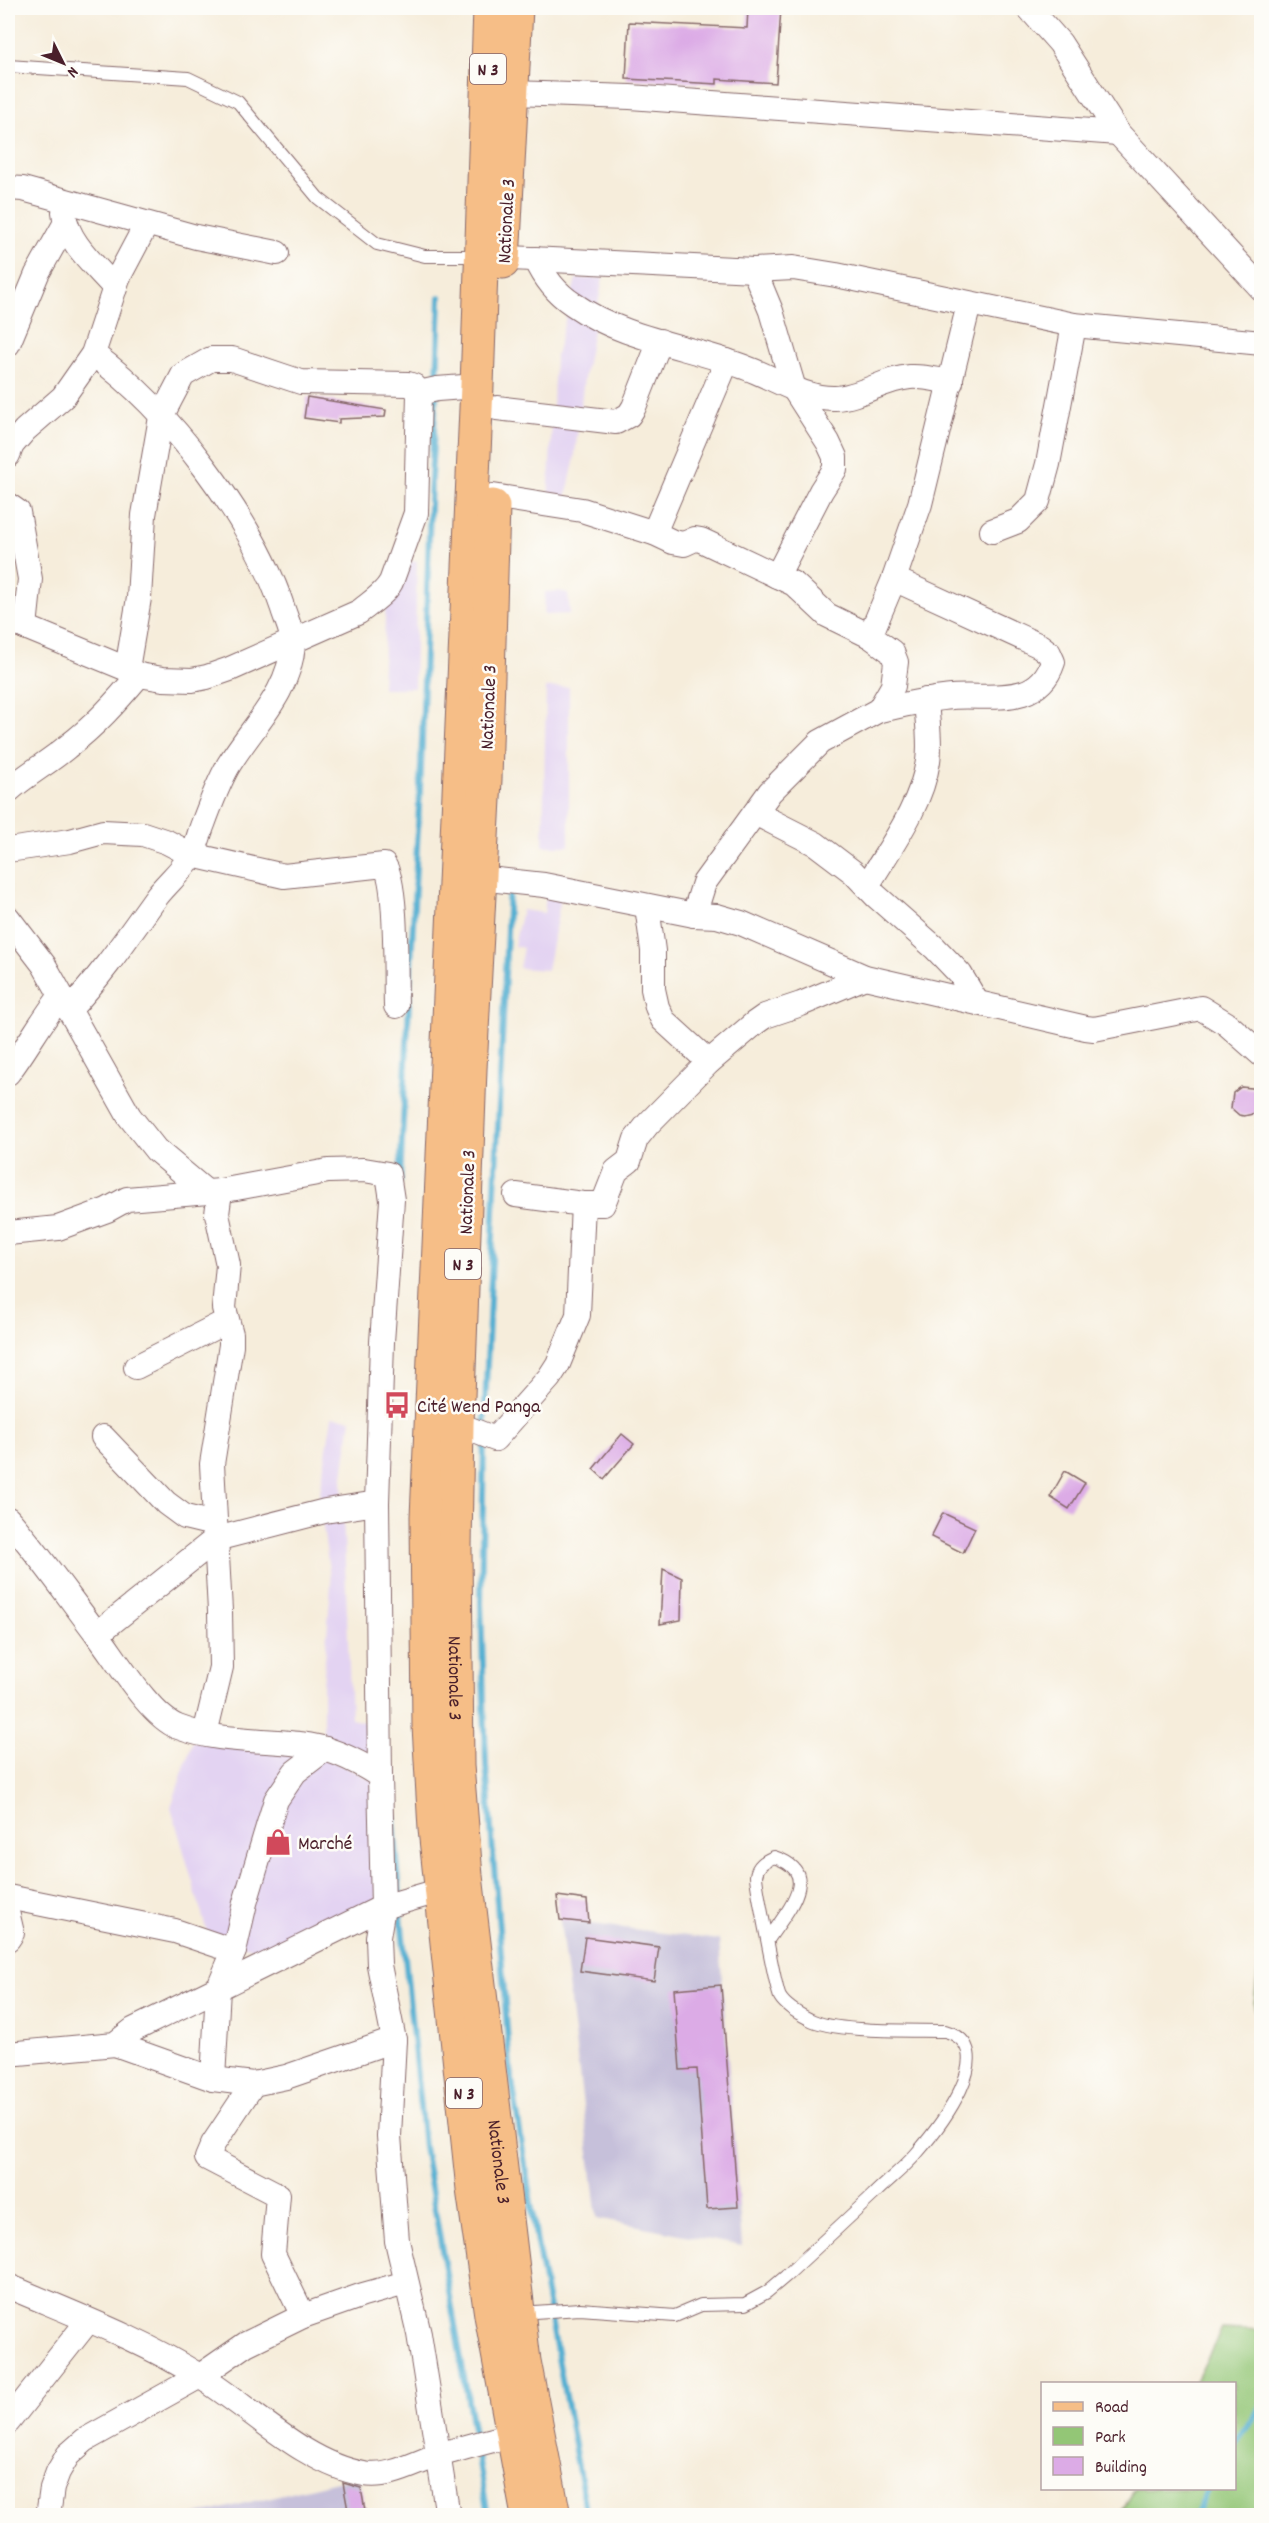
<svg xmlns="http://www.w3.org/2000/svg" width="1269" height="2523" viewBox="0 0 1269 2523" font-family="Dekko,sans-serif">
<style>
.built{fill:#e3d3f2}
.industrial{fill:#c6c0da}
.green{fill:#93c676;stroke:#6e7250;stroke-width:1.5}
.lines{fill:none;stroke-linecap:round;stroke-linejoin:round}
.stream{stroke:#53afd1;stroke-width:6}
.building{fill:#dcabe6}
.service-casing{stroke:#866769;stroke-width:14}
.minor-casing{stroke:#866769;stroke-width:26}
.primary-casing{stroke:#866769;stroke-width:35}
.service{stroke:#fff;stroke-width:12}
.minor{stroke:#fff;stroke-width:24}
.primary{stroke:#f6be87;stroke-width:33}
.labels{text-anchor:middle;stroke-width:5;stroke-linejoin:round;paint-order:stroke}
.shield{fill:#fdfcf7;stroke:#806168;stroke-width:1.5}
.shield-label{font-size:18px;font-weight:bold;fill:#4a1f2b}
.street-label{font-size:20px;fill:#4a1f2b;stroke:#fdfcf7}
.poi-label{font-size:20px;fill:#4a1f2b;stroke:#fdfcf7;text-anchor:start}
</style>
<rect width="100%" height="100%" fill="#fdfcf7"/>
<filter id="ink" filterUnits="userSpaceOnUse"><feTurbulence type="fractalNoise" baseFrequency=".0167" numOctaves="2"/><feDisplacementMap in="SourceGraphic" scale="12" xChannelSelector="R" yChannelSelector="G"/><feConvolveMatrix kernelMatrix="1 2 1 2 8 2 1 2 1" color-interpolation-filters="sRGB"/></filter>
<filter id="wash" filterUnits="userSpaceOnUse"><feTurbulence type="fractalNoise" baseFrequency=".008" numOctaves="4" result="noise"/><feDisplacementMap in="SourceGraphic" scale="24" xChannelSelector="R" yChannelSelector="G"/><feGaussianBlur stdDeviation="1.35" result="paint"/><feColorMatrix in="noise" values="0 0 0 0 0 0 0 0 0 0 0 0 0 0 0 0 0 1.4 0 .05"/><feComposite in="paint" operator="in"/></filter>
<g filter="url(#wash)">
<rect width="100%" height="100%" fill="#f6eddb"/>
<g class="built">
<path d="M603,278l-19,100 -10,84 -10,44 -16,-3 7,-144 21,-80z"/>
<path d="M417,561l-3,127h-32l4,-89 9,-35z"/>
<path d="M558,591l10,2 2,21 -26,1 1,-23z"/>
<path d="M569,687v159h-26l3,-158z"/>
<path d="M546,897l15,1 -14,72 -28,-2 4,-20 -9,-2 8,-36 22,3z"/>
<path d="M332,1417l19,2 -9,64 9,236 27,6 -1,32 -54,-14v-57l8,-102 -12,-86z"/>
<path d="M193,1741l112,7 71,34 1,130 -107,43 -63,-23 -36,-125z"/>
</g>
<g class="industrial">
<path d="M560,1920l159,20 23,306 -145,-28z"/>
<path d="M358,2476l8,39 -174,1z"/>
</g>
<g class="green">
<path d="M1261,1944v96l-7,-36z"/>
<path d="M1222,2329l39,2v184h-142l16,-26 99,-1v-104l-39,-1z"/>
</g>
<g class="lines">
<g class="stream">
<path d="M437,383l3,-86"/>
<path d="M400,1180l21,-413 10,-290 5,-83"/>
<path d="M484,1429l25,-542"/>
<path d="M484,1442l-3,161 5,162 24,302 27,176 50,273"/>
<path d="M392,1799l8,98"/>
<path d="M400,1907l24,240 51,293"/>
<path d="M1234,2443l28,-37"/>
<path d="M477,2450l11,66"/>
<path d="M1195,2516l13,-28"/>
</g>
</g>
<g id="blocks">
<g class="building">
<path d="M748,8h33l-5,75 -59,-4v5l-91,-5 3,-57 118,6z"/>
<path d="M307,397l79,13 -1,7 -46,2v4l-35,-5z"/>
<path d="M1241,1087l21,2v23l-18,4 -5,-1 -8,-7 2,-15z"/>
<path d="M622,1434l12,10 -30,35 -11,-10z"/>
<path d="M1065,1471l20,12 -16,26 -19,-12z"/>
<path d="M943,1513l32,15 -12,25 -32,-16z"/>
<path d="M663,1569l19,9 -1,42 -21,4z"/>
<path d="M557,1896l30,4 2,23 -29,-3z"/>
<path d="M585,1937l74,10 -5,34 -74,-10z"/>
<path d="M721,1985l17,222 -31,2 -10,-140 -17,1 -6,-81z"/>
<path d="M343,2483l18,5 5,28h-17z"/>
</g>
</g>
</g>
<g filter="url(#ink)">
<use href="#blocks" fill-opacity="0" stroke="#866769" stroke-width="1.5"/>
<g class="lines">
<defs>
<g id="service">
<path d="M8,66l180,12 50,24 80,96 59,46 48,12h56"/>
<path d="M519,2313l61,-4 95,7 26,-11 44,-1 22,-12 19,-16c29,-27 58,-54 87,-81 14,-14 30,-26 43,-41 21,-24 88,-107 29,-123 -32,-1 -111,2 -136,-12 -10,-5 -23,-12 -29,-22 -4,-7 -24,-113 -24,-121 1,-11 9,-15 18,-19 50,16 12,55 -6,83"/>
</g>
<g id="minor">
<path d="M1029,8l31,35 58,90 144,156"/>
<path d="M513,93l117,4 488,36"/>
<path d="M8,188l15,1 173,48 81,16"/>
<path d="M64,212c2,30 32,54 51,76"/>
<path d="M489,257l265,13 39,-2 43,7 238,50 188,18"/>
<path d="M536,259c8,18 20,34 37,45 50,35 115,42 171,63 29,10 60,32 91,31 26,-1 49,-19 75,-21 13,-1 28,3 41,5"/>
<path d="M754,270l17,41 23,78 34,53 7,15v12l-14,22 -44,85"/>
<path d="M8,344l29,-70 28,-50"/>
<path d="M497,408l119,14 13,-7 5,-8 26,-66"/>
<path d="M8,455l4,-10 13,-15 38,-33 30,-43 25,-76 28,-53"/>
<path d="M493,496l89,14 72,23 19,9 11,2 11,-5 6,1 93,44 33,31 43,21 22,16 4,10 -3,24 -14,24 -59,32 -50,50 -66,91 -10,32"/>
<path d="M8,505l10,7 12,67 -5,48"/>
<path d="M992,531l26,-10 20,-20 10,-37 26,-139"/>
<path d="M654,533l73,-172"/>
<path d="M8,620l119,49"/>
<path d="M870,636l24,-57 26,-75 49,-200"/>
<path d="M139,675l-12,-6 12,-71 5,-83 17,-98 22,-42 28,-16h21l69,23 107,2 6,2 5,7"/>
<path d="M879,710c25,-5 49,-11 73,-13 37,-3 86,11 101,-35l-4,-9 -9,-7 -146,-67"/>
<path d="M8,791c19,-17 40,-28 59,-44 28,-21 50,-46 72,-72l24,4 29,1 15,-3 23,-8 129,-57c11,-9 25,-17 32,-30l25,-69 3,-120 18,-4 40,-3"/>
<path d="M755,813l61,31 37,28 23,24 59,52 25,26 16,27"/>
<path d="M8,850l62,-9 33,-9 40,2 24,8 25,13 92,21 100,-11c14,16 11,115 12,141"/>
<path d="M479,878l65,7 150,30 23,1 24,7 124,54 221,51 8,1 107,-21 26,16 35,31"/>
<path d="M867,886c23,-39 54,-79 61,-125 3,-19 -1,-42 -2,-61"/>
<path d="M647,906l6,45v38l4,18 6,13 46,42"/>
<path d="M8,918l36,47 85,151 27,34 49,41"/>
<path d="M69,1010c33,-35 60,-75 88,-114 11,-14 27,-27 35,-42 5,-9 7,-20 11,-30 7,-19 15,-40 25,-58 24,-40 62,-73 65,-122 0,-11 -7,-25 -10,-35 -30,-90 -114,-200 -190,-255"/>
<path d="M8,1073c19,-25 33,-52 53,-77"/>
<path d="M516,1195l67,9h20l13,-33 13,-10 7,-22 12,-15 61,-62 46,-39 10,-7 36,-12 64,-27"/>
<path d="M8,1233l50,-5 49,-18 20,-11 93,-8 108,-20 36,-1 24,4 4,26 -10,142 -5,161 3,273"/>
<path d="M136,1367l91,-46"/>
<path d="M457,1424l38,15 54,-61 9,-14 20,-49 5,-111"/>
<path d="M103,1437l63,66 19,14 29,7"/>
<path d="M8,1519c32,36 60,77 89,115 19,25 53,82 81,93 39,15 82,12 122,17 30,3 56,16 80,32l3,131 -5,30 1,28 15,75 -108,37 -33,7 -40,-5 -98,-35"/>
<path d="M97,1634l119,-95 109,-28 52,-8"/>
<path d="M205,1734l16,-67 -1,-56 -8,-147 19,-119v-11l-7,-26 4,-43 -11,-51 3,-23"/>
<path d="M8,1897l167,34 59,20"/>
<path d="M8,1916l4,17 -4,6"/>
<path d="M394,2040l-5,96 8,105 22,93 29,182"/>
<path d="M8,2054l107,-10 18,-14 250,-123 59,-17 14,-8"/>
<path d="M213,2079l5,-90 16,-38 11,-48 31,-103 19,-28 30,-23"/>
<path d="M253,2084l-40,60 -6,14 71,37 -5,59 30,62"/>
<path d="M8,2286c65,28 133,53 193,91 50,31 104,87 163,97 26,5 54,-13 78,-20 23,-7 47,-13 70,-19"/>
<path d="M8,2422l80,-101"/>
<path d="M48,2516l4,-28 6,-16 10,-17 17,-15 115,-64 46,-32 57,-28 60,-21 43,-12"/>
</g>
<g id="primary">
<path d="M490,8l-13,378 -50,1131 2,209 6,103 38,360 18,126 37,201"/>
<path d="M503,262l13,-254"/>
<path id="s1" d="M493,506l-8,273 -15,290 -13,355 -2,124 2,218 9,110 58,485 30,155"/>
</g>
</defs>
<use href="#service" class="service-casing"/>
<use href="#minor" class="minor-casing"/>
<use href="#primary" class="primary-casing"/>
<use href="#service" class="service"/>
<use href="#minor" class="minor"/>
<use href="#primary" class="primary"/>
</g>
</g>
<defs>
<symbol id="bus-bare" viewBox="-9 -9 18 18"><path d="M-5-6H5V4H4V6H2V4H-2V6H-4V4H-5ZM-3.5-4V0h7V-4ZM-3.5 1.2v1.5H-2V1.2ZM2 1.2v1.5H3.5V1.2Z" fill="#d1495b" stroke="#fdfcf7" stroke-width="2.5" paint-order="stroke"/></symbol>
<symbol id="shop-bare" viewBox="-9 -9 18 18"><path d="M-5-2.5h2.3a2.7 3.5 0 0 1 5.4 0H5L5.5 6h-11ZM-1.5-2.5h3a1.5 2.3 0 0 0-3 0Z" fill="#d1495b" stroke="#fdfcf7" stroke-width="2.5" paint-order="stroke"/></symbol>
</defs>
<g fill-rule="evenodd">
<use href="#bus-bare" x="378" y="1386" width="38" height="38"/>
<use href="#shop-bare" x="259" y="1823" width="38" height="38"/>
</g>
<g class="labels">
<g class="shield">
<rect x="470" y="54" width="36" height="30" rx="4.5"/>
<rect x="445" y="1249" width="36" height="30" rx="4.5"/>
<rect x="446" y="2078" width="36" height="30" rx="4.5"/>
</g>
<g class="shield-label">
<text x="488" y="75">N 3</text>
<text x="463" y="1270">N 3</text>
<text x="464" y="2099">N 3</text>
</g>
<g class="street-label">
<text transform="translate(505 221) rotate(-87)" y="7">Nationale 3</text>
<text transform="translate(487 707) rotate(-88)" y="7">Nationale 3</text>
<text transform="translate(466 1192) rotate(-88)" y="7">Nationale 3</text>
<text dy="7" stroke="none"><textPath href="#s1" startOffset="1173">Nationale 3</textPath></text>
<text dy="7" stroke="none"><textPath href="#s1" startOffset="1659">Nationale 3</textPath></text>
</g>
<g class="poi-label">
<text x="417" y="1412">Cité Wend Panga</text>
<text x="298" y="1849">Marché</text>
</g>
</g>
<rect width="1269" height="2523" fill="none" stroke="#fdfcf7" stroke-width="30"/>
<rect x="1041" y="2382" width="195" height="108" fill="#fdfcf7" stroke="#b5a4a5" stroke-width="1.5"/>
<rect x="1053" y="2402" width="30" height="9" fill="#f6be87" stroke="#b5a4a5" stroke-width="1.5"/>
<text x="1095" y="2412" font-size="18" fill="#4a1f2b">Road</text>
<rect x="1053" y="2427" width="30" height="18" fill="#93c676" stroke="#b5a4a5" stroke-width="1.5"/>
<text x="1095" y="2442" font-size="18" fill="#4a1f2b">Park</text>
<rect x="1053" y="2457" width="30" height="18" fill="#dcabe6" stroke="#b5a4a5" stroke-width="1.5"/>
<text x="1095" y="2472" font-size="18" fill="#4a1f2b">Building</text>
<g transform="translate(63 63) rotate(133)" stroke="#fdfcf7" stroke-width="4.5" paint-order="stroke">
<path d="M0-4.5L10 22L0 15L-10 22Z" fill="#4a1f2b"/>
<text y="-9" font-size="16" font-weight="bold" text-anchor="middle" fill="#4a1f2b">N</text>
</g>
</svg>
